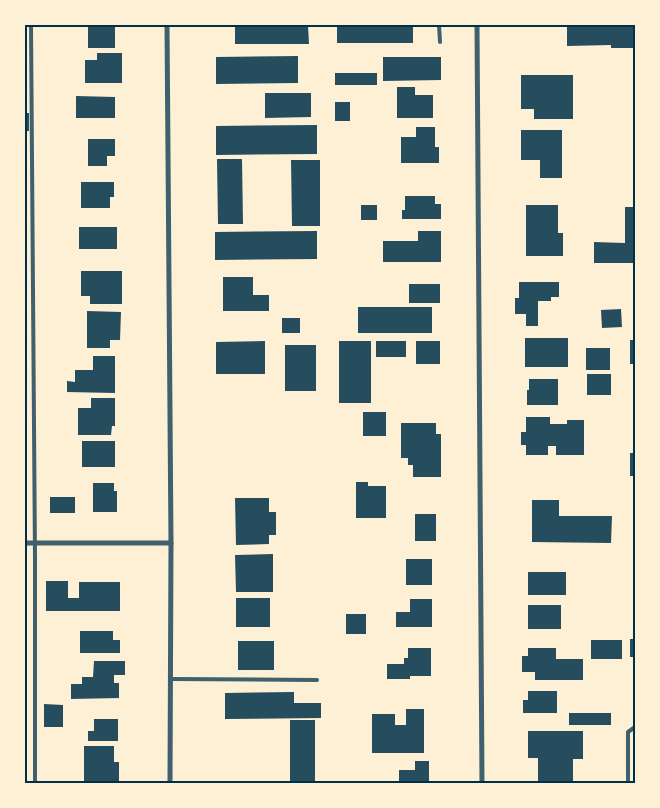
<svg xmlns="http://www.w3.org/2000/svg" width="660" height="808" viewBox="0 0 660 808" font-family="'Public Sans',sans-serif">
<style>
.building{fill:#264d5e}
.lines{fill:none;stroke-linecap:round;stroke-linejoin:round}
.service{stroke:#3f606c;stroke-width:4}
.minor{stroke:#3f606c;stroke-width:5}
.neatline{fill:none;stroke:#003049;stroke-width:2}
</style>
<rect width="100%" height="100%" fill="#fdf0d5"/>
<g class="building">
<rect x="88" y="25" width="27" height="23"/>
<path d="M235,25h73l1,19h-74z"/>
<rect x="337" y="25" width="76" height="18"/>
<path d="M567,25l66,1v22h-22v-3l-44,1z"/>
<path d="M97,53h25v30h-37v-23h12z"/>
<path d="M298,56v27l-82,1v-27z"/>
<path d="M383,57h58v23l-58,1z"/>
<rect x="335" y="73" width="42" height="12"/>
<path d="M521,75h52v44h-39v-10h-13z"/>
<path d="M397,87h18v8h18v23h-36z"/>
<path d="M265,93h46v24l-46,1z"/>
<path d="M76,96l39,1v21h-39z"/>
<rect x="335" y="102" width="15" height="19"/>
<rect x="25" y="113" width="4" height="18"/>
<path d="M317,125v29l-101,1v-29z"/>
<path d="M416,127h19v20h4v16h-38v-26h15z"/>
<path d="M521,130h41v48h-22v-18h-19z"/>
<path d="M88,139h27v17h-8v10h-19z"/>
<path d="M217,159h25l1,65h-25z"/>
<path d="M291,160h29v66h-28z"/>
<path d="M81,182h33v15h-4v11h-29z"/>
<path d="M405,196h30v8h6v15h-39v-9h3z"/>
<rect x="361" y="205" width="16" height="15"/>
<path d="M526,205h32v28h5v23h-37z"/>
<path d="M625,207h10v56h-41v-21l31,1z"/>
<rect x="79" y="227" width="38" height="22"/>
<path d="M317,231v28l-102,1v-28z"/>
<path d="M418,231h23v31h-58v-21h35z"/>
<path d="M81,271h41v33h-32v-8h-9z"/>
<path d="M223,277h30v18h16v16h-46z"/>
<path d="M519,282h40v15h-8v4h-13v25h-12v-12h-11v-16h4z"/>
<rect x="409" y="284" width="31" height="19"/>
<rect x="358" y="307" width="74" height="26"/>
<path d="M621,309l1,18 -20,1 -1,-18z"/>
<path d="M87,311l34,1 -1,28h-10v8h-23z"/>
<rect x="282" y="318" width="18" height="15"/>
<rect x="525" y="338" width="43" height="29"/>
<rect x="630" y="340" width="5" height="24"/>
<path d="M265,341v33h-49v-32z"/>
<rect x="339" y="341" width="32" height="62"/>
<rect x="376" y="341" width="30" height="16"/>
<rect x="416" y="341" width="24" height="23"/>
<rect x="285" y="345" width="31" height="46"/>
<rect x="586" y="348" width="24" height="22"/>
<path d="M93,356h22v37l-48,-1v-11l8,1v-12h18z"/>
<rect x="587" y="374" width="24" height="21"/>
<path d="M529,379h29v26h-31v-15h2z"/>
<path d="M91,398h24v28h-3l-1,9h-33v-27h13z"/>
<rect x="25" y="399" width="2" height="35"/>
<rect x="363" y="412" width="23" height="24"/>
<path d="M526,417h24v7h17v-4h17v35h-28v-9h-8v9h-22v-10h-5v-13h5z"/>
<path d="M401,423h35v11h5v43h-28v-12h-5v-7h-7z"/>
<rect x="82" y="441" width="33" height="26"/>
<rect x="630" y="453" width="5" height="23"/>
<path d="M356,482h12v4h18v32h-30z"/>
<path d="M93,483h21v8h3v21h-24z"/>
<rect x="50" y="497" width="25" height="16"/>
<path d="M235,498h34v14h7v23h-7v9l-33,1z"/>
<path d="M532,500h27v16h53l-1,27 -79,-1z"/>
<rect x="415" y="514" width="21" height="27"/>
<path d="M273,554v38h-37l-1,-37z"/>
<rect x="406" y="559" width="26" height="26"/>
<rect x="528" y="572" width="38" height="23"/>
<path d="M46,581h22v17h11v-16h41v29h-74z"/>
<rect x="236" y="598" width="34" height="29"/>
<path d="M410,599h22v28h-36v-15h14z"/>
<rect x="528" y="605" width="33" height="24"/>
<rect x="346" y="614" width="20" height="20"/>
<path d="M80,631h33v9h7v13h-40z"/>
<rect x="630" y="639" width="5" height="18"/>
<rect x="591" y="640" width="31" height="19"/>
<rect x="238" y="641" width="36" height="29"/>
<path d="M408,648h23v28h-21v3h-23v-15h17v-6h4z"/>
<path d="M528,648h28v11h27v21h-48v-8h-13v-16h6z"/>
<path d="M94,661h31v14h-11v8h5v15l-48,1v-15h11v-7h11z"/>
<path d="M528,691h29v22h-34v-13h5z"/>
<path d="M294,692v11h27v15l-96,1v-26z"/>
<path d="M44,704l19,1v22h-19z"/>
<path d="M406,709h18v44h-52v-39h23v11h11z"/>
<rect x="569" y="713" width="42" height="12"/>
<path d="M94,719h24v22h-30v-10h6z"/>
<rect x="290" y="720" width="25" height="61"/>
<path d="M528,731h55v28h-10v24h-35v-25h-10z"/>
<path d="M84,746h30v16h5v21h-35z"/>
<path d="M415,761h14v22h-30v-13h16z"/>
</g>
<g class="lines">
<g class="service">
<path d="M31,25l4,533v225"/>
<path d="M439,25l1,17"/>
<path d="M170,679l147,1"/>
<path d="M628,783v-51l7,-5"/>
</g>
<g class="minor">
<path d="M167,25l4,518 -1,240"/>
<path d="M477,25l5,758"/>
<path d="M25,543h146"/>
</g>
</g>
<rect width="660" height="808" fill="none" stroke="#fdf0d5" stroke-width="52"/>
<rect x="26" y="26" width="608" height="756" class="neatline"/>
</svg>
